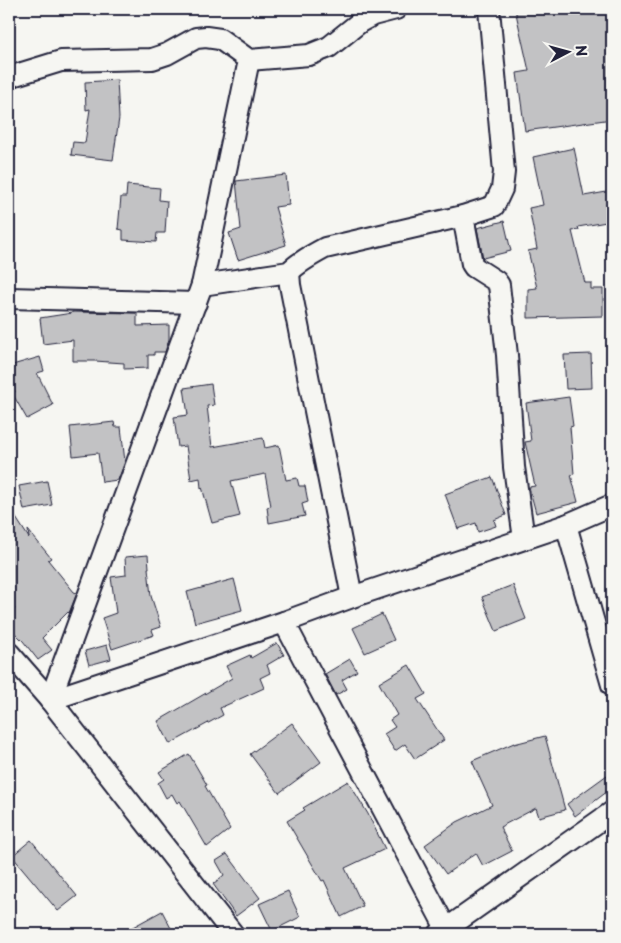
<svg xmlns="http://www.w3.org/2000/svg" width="621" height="943" viewBox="0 0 621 943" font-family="'Playpen Sans',sans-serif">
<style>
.building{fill:#c2c2c4;stroke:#22223b}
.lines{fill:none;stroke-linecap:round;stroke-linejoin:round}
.street-casing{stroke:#22223b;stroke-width:24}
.street{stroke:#f6f6f2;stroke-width:20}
</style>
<rect width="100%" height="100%" fill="#f6f6f2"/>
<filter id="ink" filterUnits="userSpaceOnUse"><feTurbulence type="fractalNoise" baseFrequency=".02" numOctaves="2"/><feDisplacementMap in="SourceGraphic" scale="10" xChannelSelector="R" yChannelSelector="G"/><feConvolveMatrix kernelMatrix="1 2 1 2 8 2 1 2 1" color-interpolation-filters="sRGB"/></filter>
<g filter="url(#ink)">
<g class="building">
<path d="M515,9h95l2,13v97l-87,12 -8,-58 12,-2z"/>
<path d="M117,80l2,38 -6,42 -42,-5 2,-13 12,1 5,-34 -4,1 -1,-28z"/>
<path d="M574,148l10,48 28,-5v30l-34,6 1,3 -7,1 13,52h6v6h12v27l-75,2v-29l9,-1 -9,-37 9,-2 -8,-41 14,-3 -10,-48z"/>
<path d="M286,175l3,30 -14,2 11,38 -48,15 -9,-27 12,-4 -5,-48z"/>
<path d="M127,185l33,3 -1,12 8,1 -2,32h-8l-1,9 -33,-2v-10l-5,-1 3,-32h5z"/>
<path d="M504,221l7,30 -28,7 -6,-30z"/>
<path d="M72,312l65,1v13l32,-1v14l-4,13h-11v3h-6v13l-24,1v-6l-29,-2h-22v-21l-30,4 -3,-26 32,-5z"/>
<path d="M591,354l1,34 -26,1 -2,-34z"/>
<path d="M40,357l4,14 -7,2 16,32 -26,14 -15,-26 3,-1 -6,-19v-7z"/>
<path d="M211,384l3,21 -7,1 5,41 51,-9 2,10 14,-3 7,35 11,-2 2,8h6l3,16 -6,2 3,12 -36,7 -2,-16 4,-1 -6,-32 -34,7 9,35 -28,7 -10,-36 -1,1 -1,-10 -9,2 -5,-34 -8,1 -4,-30 14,-2 -4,-27z"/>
<path d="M569,397l4,29 -3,1 4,47 -3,1 7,27 -42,11 -7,-26 6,-1 -10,-44 6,-1 -5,-38z"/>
<path d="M114,422l1,5h6l4,35 -7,18 -16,2 -4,-29 -25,3 -3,-29z"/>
<path d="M492,477l14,38 -12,5 2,6 -18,6 -2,-9 -18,6 -13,-35z"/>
<path d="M47,481l5,24 -28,5 -5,-24z"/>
<path d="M9,507l20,31 -1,-8 23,28 -3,2 26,32 3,1 -8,20 -1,-1 -26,26 10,12 -14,10 -15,-19 -14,-14v-12l6,-6 -6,-8z"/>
<path d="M148,555l1,13h-1l3,28 10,31 -9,3 2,5 -42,14 -10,-31 14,-5 -5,-36 15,-2 -1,-18z"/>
<path d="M234,579l8,31 -47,13 -8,-31z"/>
<path d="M513,585l13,34 -30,12 -14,-34z"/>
<path d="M382,614l12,26 -29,13 -12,-25z"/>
<path d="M277,643l7,12 -17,10 3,8 -10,5 4,10 -44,20 3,7 -53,29 -12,-23 74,-43 -6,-12 24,-11 1,3z"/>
<path d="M107,645l4,14 -22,6 -4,-14z"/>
<path d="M350,659l7,12 -15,9 5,9 -11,6 -11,-21z"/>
<path d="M409,665l17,29 -9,5 27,41 -29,19 -10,-15 -10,7 -11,-17 11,-7 -5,-7 7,-5 -18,-32z"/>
<path d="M292,723l29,39 -42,31 -29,-39z"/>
<path d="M545,736l20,74 -26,7 -3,-9 -36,19 12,24 -29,15 -7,-13 -30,21 -21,-29 32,-23 35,-17 -20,-44 42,-18v1z"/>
<path d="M189,754l18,31 -2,1 25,43 -23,18 -27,-46 -3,2 -5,-9 -6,4 -8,-15 6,-4 -5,-7z"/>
<path d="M607,775l5,8v5l-37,28 -8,-12z"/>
<path d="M348,781l20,33 17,35 -40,19 18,38 -22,11 -17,-37 -2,1 -35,-60 18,-11 -2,-2z"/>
<path d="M31,840l46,56 -19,15 -46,-55z"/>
<path d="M227,854l33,44 -24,18 -23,-32 11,-9 -8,-14z"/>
<path d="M288,891l12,26 -28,14 -13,-27z"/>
<path d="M162,911l12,23h-54z"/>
</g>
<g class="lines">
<defs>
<g id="street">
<path d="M9,77l52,-16 91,-2 15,-5 29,-16 10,-1 14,2 29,21 60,-5 20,-8 31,-25 13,-7 23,-6"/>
<path d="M463,216l9,48 2,3 22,14 3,4 8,70 7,112 10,72"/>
<path d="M289,272l1,13 62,312"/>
<path d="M202,285l87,-13c10,-10 23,-17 36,-24l138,-32 31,-10 8,-17 2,-17 -15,-163"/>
<path d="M9,298l187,5"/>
<path d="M566,525l46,160"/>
<path d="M284,622l165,312"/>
<path d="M9,653l41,47 183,234"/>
<path d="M50,700l152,-415 47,-225"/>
<path d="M50,700l234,-78 68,-25 214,-72 46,-20"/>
<path d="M439,934l173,-122"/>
</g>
</defs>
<use href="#street" class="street-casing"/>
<use href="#street" class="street"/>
</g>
</g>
<rect width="621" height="943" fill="none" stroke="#f6f6f2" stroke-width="30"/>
<rect x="15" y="15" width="591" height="913" fill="none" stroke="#22223b" stroke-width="2" filter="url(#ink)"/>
<g transform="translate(568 52) rotate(84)" stroke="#f6f6f2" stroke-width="4" paint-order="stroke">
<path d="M0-4L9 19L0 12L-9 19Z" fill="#22223b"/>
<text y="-8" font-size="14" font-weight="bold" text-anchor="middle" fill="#22223b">N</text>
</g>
</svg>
